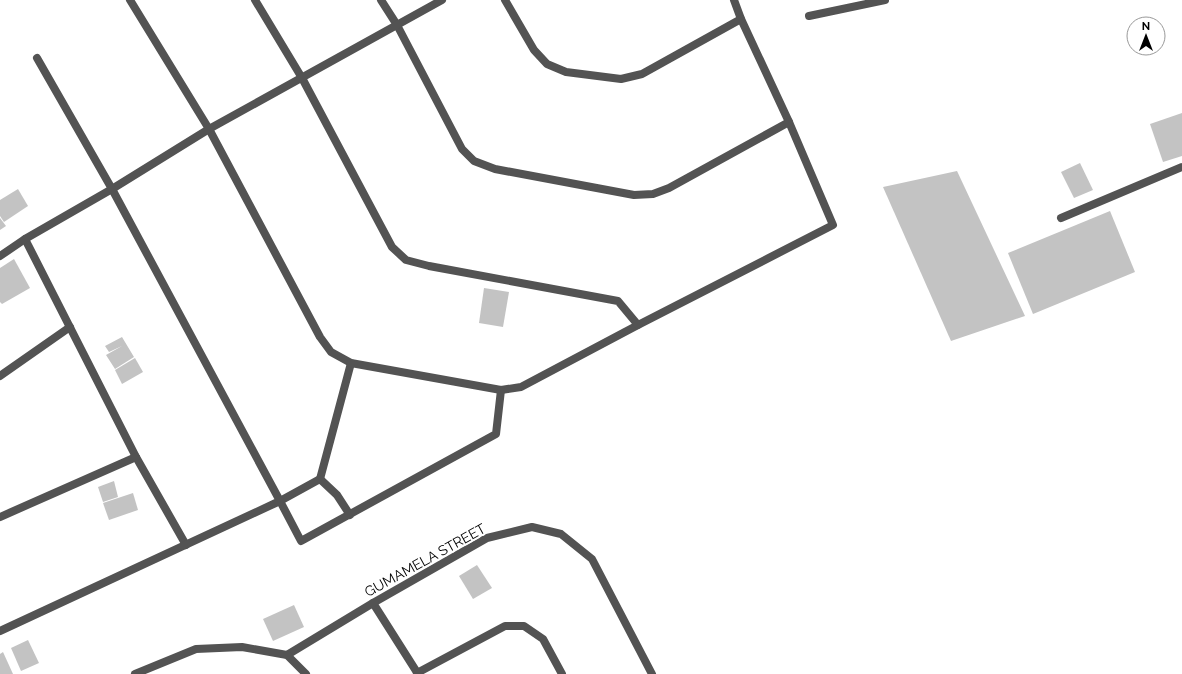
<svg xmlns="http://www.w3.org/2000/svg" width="1182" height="674" viewBox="0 0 1182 674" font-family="Raleway,sans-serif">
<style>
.building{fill:#c3c3c3}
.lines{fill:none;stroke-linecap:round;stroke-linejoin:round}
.service{stroke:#535353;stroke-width:8}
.minor{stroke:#535353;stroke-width:8}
.labels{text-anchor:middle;stroke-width:4;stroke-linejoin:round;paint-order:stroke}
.street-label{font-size:14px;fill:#000;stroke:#fff}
</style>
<rect width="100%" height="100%" fill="#fff"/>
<g class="building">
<path d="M1182,113v43l-19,6 -13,-38z"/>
<path d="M1080,163l13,27 -19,8 -13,-26z"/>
<path d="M957,171l68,145 -74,25 -68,-154z"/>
<path d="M18,189l10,17 -24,16 -4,-6v-16z"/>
<path d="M1110,211l25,61 -102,42 -25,-61z"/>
<path d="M0,218l6,8 -6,4z"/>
<path d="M14,259l16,29 -28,16 -2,-2v-34z"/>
<path d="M484,288l25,4 -6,35 -24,-4z"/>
<path d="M122,337l12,20 -19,12 -9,-14 16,-9 -13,6 -4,-6z"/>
<path d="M135,358l8,14 -21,12 -7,-14z"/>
<path d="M114,481l4,16 -15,5 -5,-15z"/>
<path d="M133,493l5,17 -29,10 -6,-17z"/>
<path d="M477,565l15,23 -19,11 -14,-23z"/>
<path d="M294,605l10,22 -31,14 -10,-22z"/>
<path d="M28,640l11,23 -18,8 -10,-23z"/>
<path d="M3,652l10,22h-13v-20z"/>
</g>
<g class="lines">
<path class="service" d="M1061,218l121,-51"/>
<g class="minor">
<path d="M130,0l79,129 111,208 11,15 20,11 150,27 20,-3 117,-62 195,-100 -44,-103 -48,-103 -7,-19"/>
<path d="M255,0l47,78 90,169 14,13 23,6 189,35 20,24"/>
<path d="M381,0l16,25 65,124 12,12 21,8 139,26 19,-1 16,-6 120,-66"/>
<path d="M505,0l29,50 13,14 19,8 55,7 21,-5 99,-55"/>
<path d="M809,16l76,-16"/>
<path d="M25,239l111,218 50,88"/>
<path d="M0,256l25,-17 87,-50 97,-60 233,-129"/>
<path d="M0,376l70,-49"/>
<path d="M320,479l31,-116"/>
<path d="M350,515l-13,-20 -17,-16 -40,22 21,40 195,-107 5,-44"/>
<path d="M0,517l136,-60"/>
<path d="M373,603l45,71"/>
<path d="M0,631l280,-130 -168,-312 -75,-131"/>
<path d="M287,655l86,-52 114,-65 45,-11 29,7 31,25 60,115"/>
<path d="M417,673l88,-47h19l19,13 19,35"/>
<path d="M135,674l61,-25 46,-2 45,8 19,19"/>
</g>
</g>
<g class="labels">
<g class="street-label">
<text transform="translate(425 560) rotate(-29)" y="5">GUMAMELA STREET</text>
</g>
</g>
<g transform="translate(1146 36)"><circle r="19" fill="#ffffff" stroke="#999999"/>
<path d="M0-3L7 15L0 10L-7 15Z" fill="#000000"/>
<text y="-6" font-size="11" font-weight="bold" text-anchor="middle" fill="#000000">N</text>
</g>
</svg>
